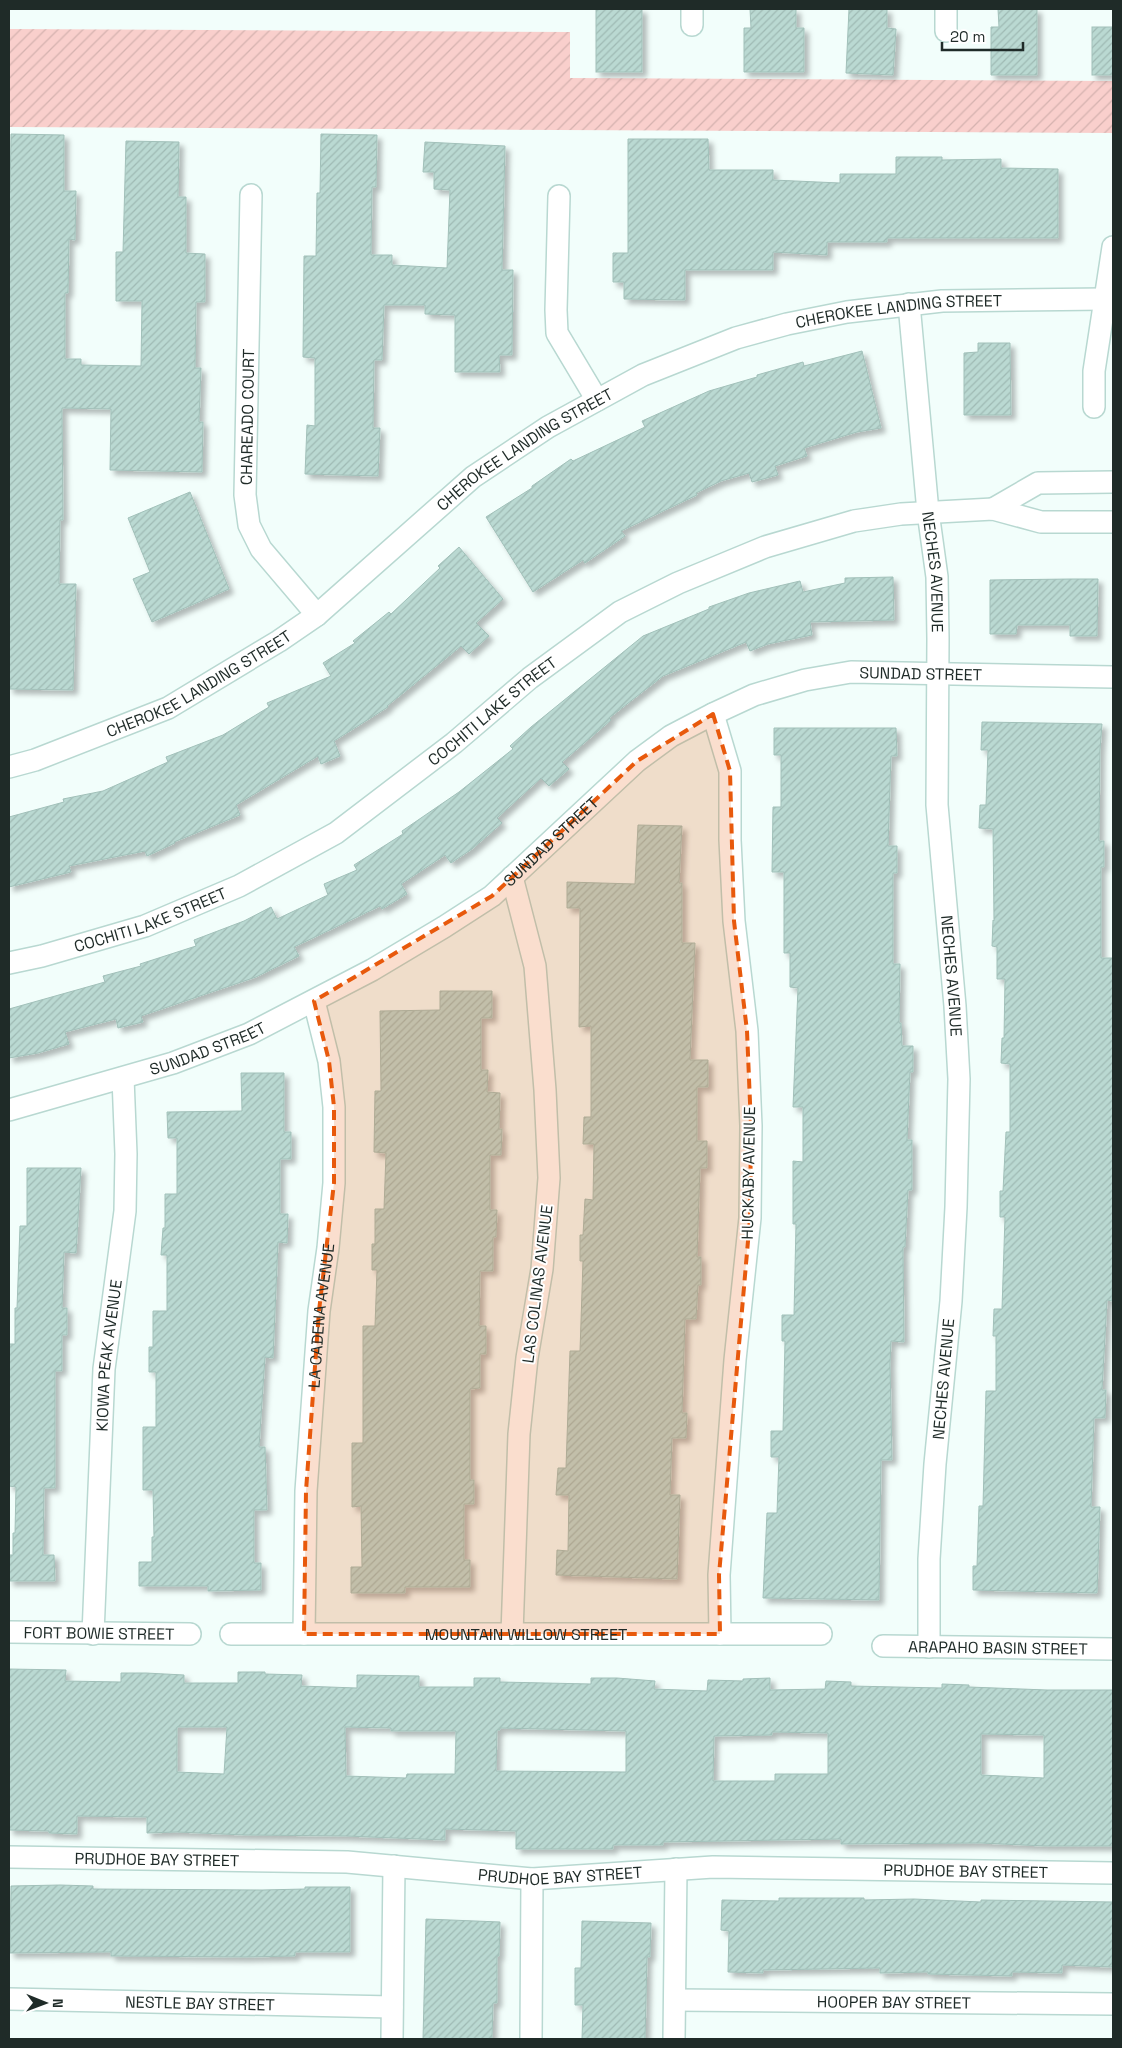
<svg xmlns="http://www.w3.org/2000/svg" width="1122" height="2048" viewBox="0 0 1122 2048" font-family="'Space Grotesk',sans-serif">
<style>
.garden{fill:url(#garden-furrows)}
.building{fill:url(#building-hatch);stroke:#a1c0b9;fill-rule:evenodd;filter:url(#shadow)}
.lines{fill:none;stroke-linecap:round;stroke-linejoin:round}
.street-casing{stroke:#b8d8d1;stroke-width:24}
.street{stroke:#fff;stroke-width:21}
.marked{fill:#e8590c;fill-opacity:0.2;stroke:#e8590c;stroke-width:4;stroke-dasharray:10 6;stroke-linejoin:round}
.labels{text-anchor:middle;stroke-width:4;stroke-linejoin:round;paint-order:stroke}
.street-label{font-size:16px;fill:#1f2b28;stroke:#fff}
</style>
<defs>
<pattern id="garden-furrows" width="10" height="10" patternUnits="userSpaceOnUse" patternTransform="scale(1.25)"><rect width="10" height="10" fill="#f9cfcc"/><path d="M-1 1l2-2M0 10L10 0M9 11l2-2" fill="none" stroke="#d5b2af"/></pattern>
<pattern id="building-hatch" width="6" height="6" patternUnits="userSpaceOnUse" patternTransform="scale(1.25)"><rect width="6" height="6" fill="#bad9d2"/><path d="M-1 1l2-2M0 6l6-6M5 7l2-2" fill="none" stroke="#9fbab4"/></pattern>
<filter id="shadow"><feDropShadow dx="4.5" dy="4.5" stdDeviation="2.5" flood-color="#0004"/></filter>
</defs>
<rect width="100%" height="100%" fill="#f2fefb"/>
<path class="garden" d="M9,29l561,3v46l543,3v52l-1104,-6z"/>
<g class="building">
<rect x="596" y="9" width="46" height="63"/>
<path d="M750,9h46v19h8v44h-60v-44h7z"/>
<path d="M849,9h38v19l9,1 -3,46 -47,-2z"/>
<path d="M998,9h39v66h-46v-48h8z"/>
<rect x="1092" y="27" width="21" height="48"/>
<path d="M11,134l53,1v56h12l-1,49 -6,-1 -1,54h-3v66h16v6l60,1 1,-65h-26v-49h7l3,-111 53,1 -1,55h8v56l19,1v48h-9l-1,66h6l-2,54h4l-1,50 -92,-2 1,-61 -49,-1 1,112h-3l-1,64h17l-3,106 -64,-1v-499h1z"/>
<path d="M321,134l56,1 -1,52h-4l-1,68h21v10l55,3 3,-78 -16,-1v-17h-11l2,-30 80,4 -3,124h11l-1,85h-13l1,17h-45v-57l-30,-1v-9h-41l-2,55h-8l-1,68h7l-2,48 -73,-2 2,-49 8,1v-68l-12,-1 1,-101h12l1,-63h3z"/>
<path d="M628,139h80l1,31h64v10l67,3v-9h56v-17h46v3l59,-1v9l57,1v69h-171v4h-60v13l-54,-3v18h-88v30l-61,-1v-17h-11v-29h15z"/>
<path d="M978,343h32l1,72h-47v-62l14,-1z"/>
<path d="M862,351l19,77 -24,4 -53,16 3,8 -32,10 3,9 -26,7 -3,-9 -28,8 -25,12 1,2 -76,36 4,5 -40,27 -2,-3 -50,32 -47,-75 46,-29v-2l39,-27 2,2 72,-34 -3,-6 67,-30 48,-14v-2l46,-13 1,4z"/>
<path d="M190,492l39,97 -77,33 -19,-43 17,-7 -22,-54z"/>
<path d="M459,547l44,52 -27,24 13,13 -20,18 -8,-8 -74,60 1,1 -54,34 6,15 -19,8 -3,-8 -82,49 4,10 -66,27 1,1 -28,13 -2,-5 -76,15 2,6 -62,15v-70l55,-15 -1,-3 40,-8 65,-29 -2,-5 57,-22 46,-28 -2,-4 64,-27 -8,-13 32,-20 -2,-2 36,-29 2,2 49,-46 -2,-2z"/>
<path d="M893,577l1,43 -84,2 2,13 -44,9 -18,7 -4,-9 -83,34 -54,42 2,2 -49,42 7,7 -20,17 -8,-8 -44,40 5,5 -30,26 -21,14 -6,-8 -44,29 6,10 -25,15 -2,-3 -86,41 5,9 -43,21 -115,39 2,6 -25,6 -2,-9 -51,13 4,12 -31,9 -29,5v-49l96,-27 -2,-6 38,-10 -1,-2 56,-18 -2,-6 50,-19 27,-14 6,12 51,-24 -4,-11 33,-14 -3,-5 49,-31 -1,-3 57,-39 54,-43 -3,-3 21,-19 112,-91 66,-27v-2l40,-14 51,-12 3,11 42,-9v-5z"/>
<path d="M1071,579h27l-1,57h-27v-11h-53l-1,9h-26v-54z"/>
<path d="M982,722l120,2 -2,26 -1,91h5v26h-3v91h12v279l-1,64 -5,-1 -5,90h4l-1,28h-11l-3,89h9l-3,86 -124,-3v-24h4l2,-60h4l3,-115h10v-55h-3l1,-27h8l3,-92h-5v-26h3l3,-59h4v-68l-9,-1 1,-25h2l1,-59h-8v-32l-5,-1 1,-26 1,1 -1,-92 -14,-1 1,-23h6l2,-55h-7z"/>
<path d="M774,728h122l1,28h-6l-3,90h9v27h-4v91h7l-1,59h2l1,23h11v26h-3l-3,68h5v50h-4l-3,57h-2l1,95 -13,-1 -1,23 2,96h-11l-2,140 -116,-2 4,-85h10l2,-56h-8v-26h12l2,-90h-3v-26h12l2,-91h-3v-63l10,1v-55h-10l5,-119 -8,-1v-34h-6v-81h-12l1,-65h8v-52h-7z"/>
<path d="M638,825l44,1 -3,57h3v60h13l-5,117h18v27h-11v54h10v27h-7l-3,89h4v28h-3l-2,34h-11l-3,94h5l-1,25h-14l-2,57h10l-3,84 -121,-4 1,-25 11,1 1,-56h-13l2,-27h8l4,-117h10l3,-90h-3v-26h3l2,-36 8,1 1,-56h-11l1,-27h7v-91l-12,1 1,-119h-13v-26l68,2z"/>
<path d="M440,991h52v27h-11v52h7l-1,22 13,1 -1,36h3l-1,26h-11v55h7l-1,27h-3v34h-13l-1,55h7v28h-6v34l-10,1v91h4v24h-10v56h6v27h-65v6h-54v-26h11l-1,-61 -9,1v-64h11v-117h12l2,-56h-5v-26h3v-35h9l2,-56 -12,-1 1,-61h6l-1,-80 60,-1z"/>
<path d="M241,1073h43v59h7v27h-11v55h8l-1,29 -9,-1 -5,116 -8,-1 -6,90h6l2,63h-13v53h7v27l-53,1v-5h-69v-24h13v-25h2l-1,-47h-10v-63h13v-55h-7v-25h4v-36h14v-56h-6l2,-27h2v-34h12v-56h-9l-1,-26 75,-1z"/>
<path d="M27,1168h54l-5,85 -12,-1 -2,56h5v27h-5v36h-7v117h-11l-1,67h11l1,26h-46v-26h4v-22h2l1,-46 -7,-1v-142h6v-36h2l3,-82h7z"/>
<path d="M9,1669l57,1 -1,11 56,1v-9h25l38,2v8h54v-11h27v2l37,1 -1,11 56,2v-13l62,1v11h55v-9h26v4l91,2v-6h26l38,3 -1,8 53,2 1,-11 35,1v-2l27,-1v12l55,-1 1,-8 25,1v4l91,2v-4l27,1v2l78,3h66v156h-68l-64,-3 -140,1v-5l-178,3v3h-50v4h-97v-18l-71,-2v11l-99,-4 -101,-1 -68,-3 -30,1v-16l-70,-1v18l-28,-1v-2l-40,-1zM177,1727h50l-3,47 -47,-2zM345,1727l46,1v3h65l-1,43h-48l-1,4 -60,-2zM500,1728l126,3v41l-130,-1 1,-41h3zM772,1732l56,1v41h-53v7h-62l1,-45 58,-1zM981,1734l63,1v43l-63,-3z"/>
<path d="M60,1885l33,1v3l169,1 43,-1v-2h45v65h-55v4l-50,1 -134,-1v-4l-101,1 1,-67z"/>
<path d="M779,1898h85v2l50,-1 67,3v-2l132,2 -1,65 -50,-2v8l-50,-1v4l-84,-2v-2l-48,1v-5l-117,2v3l-35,-1 1,-41 -8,-1 1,-30 57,1z"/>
<path d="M426,1919l74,3 -1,34h-2v47h-4l-1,36h-69z"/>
<path d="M582,1921l69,2 -1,34h-3l-2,82h-63l1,-34h-8v-37h6z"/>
</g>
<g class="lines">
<defs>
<g id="street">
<path d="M692,9v16"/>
<path d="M946,31v-22"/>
<path d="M251,195l-6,300 4,30 12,24 56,66"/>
<path d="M559,196l-3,114 1,23 40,67"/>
<path id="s1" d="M909,304l19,208 9,65 1,62 -1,166 18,201 4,73 -3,128 -5,94 -16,163 -6,95v88"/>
<path d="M1094,407v-36l19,-124"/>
<path d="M993,509l45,-26 75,-1"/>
<path d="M713,714l17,57v69l4,81 13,110 4,95 -1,92 -15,142 -16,215 1,59"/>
<path id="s2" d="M9,767l26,-7 133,-52 111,-67 38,-26 156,-138 75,-50 95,-52 93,-37 51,-14 60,-12 95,-11 163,-2"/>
<path d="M512,877l23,89 10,124 4,88 -7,91 -15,89 -8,76 -7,200"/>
<path id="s3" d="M9,963l33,-7 103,-30 94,-40 97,-53 118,-90 76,-65 90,-66 58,-29 87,-36 89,-26 47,-7 92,-5 48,13h72"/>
<path id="s4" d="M9,1110l164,-47 76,-29 123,-64 72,-43 48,-31 145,-135 34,-25 42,-22 41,-19 51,-15 46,-8 262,5"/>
<path id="s5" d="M9,1632l181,2"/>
<path id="s6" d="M93,1634l11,-265 21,-158 1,-57 -3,-76"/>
<path id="s7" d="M231,1634h590"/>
<path id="s8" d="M304,1634l2,-143 13,-180 9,-63 6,-65v-76l-5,-46 -15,-60"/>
<path id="s9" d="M883,1646l230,3"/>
<path id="s10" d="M9,1857l338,5 185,17 181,-12 400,6"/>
<path id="s11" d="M9,1999l383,8"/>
<path id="s12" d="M675,2000l438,4"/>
<path d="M392,2039l2,-173"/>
<path d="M531,2039l1,-160"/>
<path d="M674,2039l2,-170"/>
</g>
</defs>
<use href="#street" class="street-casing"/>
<use href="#street" class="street"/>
</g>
<path class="marked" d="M713,714l17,57 4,150 13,110 4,95 -1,92 -31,357 1,59h-416l2,-143 13,-180 15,-128v-76l-5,-46 -15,-60 178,-105 145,-135z"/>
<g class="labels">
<g class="street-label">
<text dy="6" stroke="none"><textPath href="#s2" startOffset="1018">CHEROKEE LANDING STREET</textPath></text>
<text transform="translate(247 417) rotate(-89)" y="6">CHAREADO COURT</text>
<text dy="6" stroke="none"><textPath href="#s2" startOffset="612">CHEROKEE LANDING STREET</textPath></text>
<text dy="6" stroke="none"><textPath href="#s1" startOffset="269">NECHES AVENUE</textPath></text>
<text dy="6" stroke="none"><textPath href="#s4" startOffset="1034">SUNDAD STREET</textPath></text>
<text dy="6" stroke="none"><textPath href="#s2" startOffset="208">CHEROKEE LANDING STREET</textPath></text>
<text dy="6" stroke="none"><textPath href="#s3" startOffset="552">COCHITI LAKE STREET</textPath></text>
<text dy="6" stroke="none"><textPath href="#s4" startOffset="612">SUNDAD STREET</textPath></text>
<text dy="6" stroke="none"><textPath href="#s3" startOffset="148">COCHITI LAKE STREET</textPath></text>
<text dy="6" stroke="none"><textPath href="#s1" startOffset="674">NECHES AVENUE</textPath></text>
<text dy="6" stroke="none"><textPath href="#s4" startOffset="208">SUNDAD STREET</textPath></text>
<text transform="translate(748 1173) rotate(-89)" y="6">HUCKABY AVENUE</text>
<text transform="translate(537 1284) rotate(-83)" y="6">LAS COLINAS AVENUE</text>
<text dy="6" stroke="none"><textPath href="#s8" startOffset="319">LA CADENA AVENUE</textPath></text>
<text dy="6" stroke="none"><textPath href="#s6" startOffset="279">KIOWA PEAK AVENUE</textPath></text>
<text transform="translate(943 1379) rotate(-85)" y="6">NECHES AVENUE</text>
<text dy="6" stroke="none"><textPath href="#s5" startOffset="90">FORT BOWIE STREET</textPath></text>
<text dy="6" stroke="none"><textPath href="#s7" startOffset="295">MOUNTAIN WILLOW STREET</textPath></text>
<text dy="6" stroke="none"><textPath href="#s9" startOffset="115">ARAPAHO BASIN STREET</textPath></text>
<text dy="6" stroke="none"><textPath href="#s10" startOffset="148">PRUDHOE BAY STREET</textPath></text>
<text dy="6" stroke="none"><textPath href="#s10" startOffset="958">PRUDHOE BAY STREET</textPath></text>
<text dy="6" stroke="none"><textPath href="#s10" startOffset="552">PRUDHOE BAY STREET</textPath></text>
<text dy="6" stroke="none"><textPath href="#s12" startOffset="219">HOOPER BAY STREET</textPath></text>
<text dy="6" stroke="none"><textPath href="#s11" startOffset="191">NESTLE BAY STREET</textPath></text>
</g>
</g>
<rect width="1122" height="2048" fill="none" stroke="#1f2b28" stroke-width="20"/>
<g transform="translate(45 2003) rotate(91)" stroke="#ffffff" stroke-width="4" paint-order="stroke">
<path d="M0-4L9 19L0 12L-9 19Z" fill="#1f2b28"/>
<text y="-8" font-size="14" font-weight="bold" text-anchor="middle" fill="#1f2b28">N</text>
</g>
<path d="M942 42v8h81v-8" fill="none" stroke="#1f2b28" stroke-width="2.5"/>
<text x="950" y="42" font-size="15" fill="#1f2b28" stroke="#ffffff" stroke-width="4" paint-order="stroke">20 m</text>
</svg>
